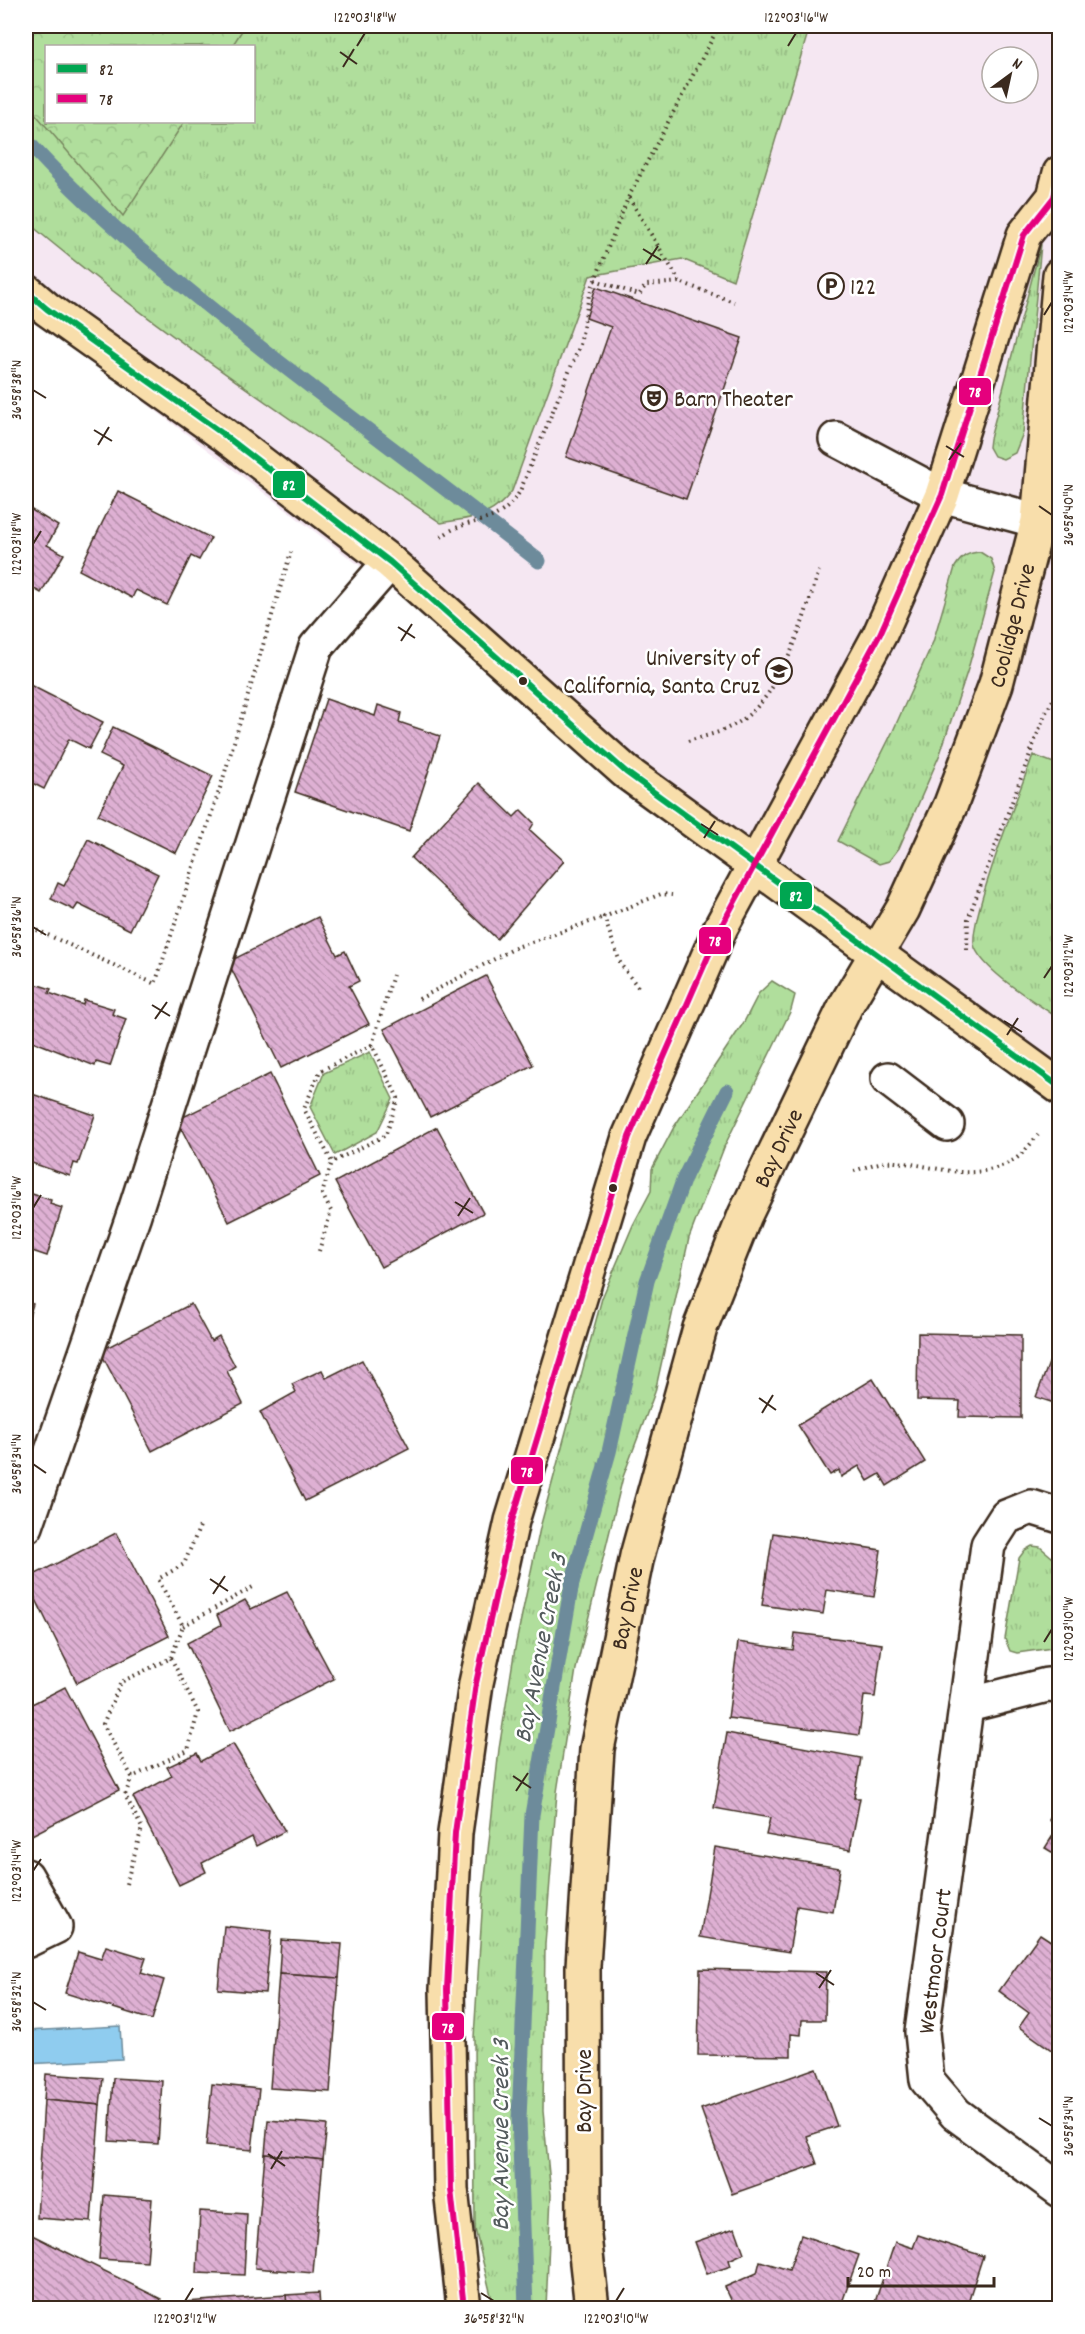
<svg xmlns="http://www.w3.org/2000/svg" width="1085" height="2334" viewBox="0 0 1085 2334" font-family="Dekko,sans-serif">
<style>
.built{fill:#f5e7f2;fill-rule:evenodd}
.grass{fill:url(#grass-tufts);stroke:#76845d;stroke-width:1.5;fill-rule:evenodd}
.park{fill:url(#park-crowns);stroke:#76845d;stroke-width:1.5}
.water{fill:#8fccef;stroke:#6d8b9b;stroke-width:1.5}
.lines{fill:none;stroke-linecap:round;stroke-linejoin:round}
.stream{stroke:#6d8b9b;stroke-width:15}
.building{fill:url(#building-back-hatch);stroke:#3b2a1e;stroke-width:1.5}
.minor-casing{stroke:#3b2a1e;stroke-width:38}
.major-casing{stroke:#3b2a1e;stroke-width:38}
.path{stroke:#3b2a1e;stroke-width:4;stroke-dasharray:1.5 4.5;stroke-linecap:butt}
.minor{stroke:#fff;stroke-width:33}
.major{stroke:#f8deab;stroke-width:33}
.bus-1-casing{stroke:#fff;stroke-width:10}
.bus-2-casing{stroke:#fff;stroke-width:10}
.bus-1{stroke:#00a651;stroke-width:6}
.bus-2{stroke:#e5007d;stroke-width:6}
.ticks{fill:none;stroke:#3b2a1e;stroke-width:2}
.bus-dot{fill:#3b2a1e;stroke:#fff;stroke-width:2}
.labels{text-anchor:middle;stroke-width:5;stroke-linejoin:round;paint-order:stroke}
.poi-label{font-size:24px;fill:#3b2a1e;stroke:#fff;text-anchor:start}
.street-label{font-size:24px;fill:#3b2a1e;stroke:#fff}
.water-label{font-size:26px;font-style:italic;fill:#545b5d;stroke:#fff}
.line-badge{stroke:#fff;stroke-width:2}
.badge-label{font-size:16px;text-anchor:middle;font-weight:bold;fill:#fff}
.neatline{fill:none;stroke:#3b2a1e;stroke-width:2}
.ticks-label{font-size:15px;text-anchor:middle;fill:#3b2a1e}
</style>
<defs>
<pattern id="grass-tufts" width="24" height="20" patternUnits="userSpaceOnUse" patternTransform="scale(1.5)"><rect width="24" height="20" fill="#b0de9c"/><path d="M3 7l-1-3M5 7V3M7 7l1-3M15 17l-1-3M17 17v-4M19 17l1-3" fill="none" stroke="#98bf86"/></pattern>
<pattern id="park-crowns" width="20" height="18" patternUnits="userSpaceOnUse" patternTransform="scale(1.5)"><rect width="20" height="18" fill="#b0de9c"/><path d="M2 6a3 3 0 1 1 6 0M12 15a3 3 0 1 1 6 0" fill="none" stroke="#98bf86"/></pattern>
<pattern id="building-back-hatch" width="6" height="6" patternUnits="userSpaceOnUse" patternTransform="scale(1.5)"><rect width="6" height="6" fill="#deb0d3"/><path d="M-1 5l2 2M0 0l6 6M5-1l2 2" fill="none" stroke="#b58fab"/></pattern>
</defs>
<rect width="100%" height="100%" fill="#fff"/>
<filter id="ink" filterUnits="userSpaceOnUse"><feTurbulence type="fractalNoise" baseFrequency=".0167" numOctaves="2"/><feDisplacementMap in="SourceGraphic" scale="12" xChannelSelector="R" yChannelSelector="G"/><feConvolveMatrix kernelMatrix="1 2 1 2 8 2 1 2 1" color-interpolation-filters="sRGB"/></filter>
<g filter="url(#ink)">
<path class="built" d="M26,26h1033v1076l-50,-29 -332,-266 -538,-409 -113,-93zM46,46h208v76h-208zM992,57h36v36h-36z"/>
<g class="grass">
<path d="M26,26h784l-77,254 -51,-21 -92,17 -78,215c-21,28 -38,26 -71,32 -141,-98 -285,-192 -415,-302zM46,46h208v76h-208z"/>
<path d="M1041,244l-18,189 -8,20 -12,6 -9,-3 -5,-9 1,-8z"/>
<path d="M980,552l11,7 4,13 -27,97 -28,85 -41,94 -10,13 -10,3 -41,-23 55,-110 40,-89 22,-75c7,-11 12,-14 25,-15z"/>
<path d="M1033,755l26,10v254c-23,-17 -72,-45 -84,-71 -10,-22 47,-162 58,-193z"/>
<path d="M772,981l23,14 -4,15 -66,135 -36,93 -34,154 -32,85 -47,192 -19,123 -12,152 -2,167 8,84 -5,113h-52l-19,-79 -1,-192 9,-140 16,-148 16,-101 25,-120 62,-230 31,-73 18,-34 1,-22 22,-42 70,-105 15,-29z"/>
<path d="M370,1052l23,47 -16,33 -42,23 -25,-48 14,-34z"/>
<path d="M1032,1546l8,1 19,16v84l-42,6 -7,-2 -5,-12 14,-81 6,-8z"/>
</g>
<path class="park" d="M26,26h219l-13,20h-186v76h138l-61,94 -97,-113z"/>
<path class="water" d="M120,2026l2,33 -96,5v-33z"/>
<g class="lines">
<g class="stream">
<path d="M26,140c65,72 138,131 213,191 99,78 201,152 300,230"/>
<path d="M526,2308l-7,-189 13,-304 40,-232 37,-131 38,-171 37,-103 43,-87"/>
</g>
</g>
<g class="building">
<path d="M596,287l146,51 -56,161 -120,-42 45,-130 -25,-9z"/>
<path d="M118,491l93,47 -12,22 -8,-4 -24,49 -31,-15 -4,8 -53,-28z"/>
<path d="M30,509l28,17 -11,19 17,9 -23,39 -15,-9v-67z"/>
<path d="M26,683l77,39 -14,27 -20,-10 -25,50 -18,-9z"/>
<path d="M326,699l49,17 3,-11 23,8 -2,9 41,14 -31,95 -114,-39z"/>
<path d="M113,727l100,49 -37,77 -78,-38 25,-49 -23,-11z"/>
<path d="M479,783l35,34 7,-7 13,13 -4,7 34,31 -67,78 -86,-81z"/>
<path d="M88,839l70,35 -28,56 -52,-26 -4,6 -23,-11 7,-16 6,3z"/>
<path d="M318,917l19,38 8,-4 14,30 -10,5 20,38 -88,44 -53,-106z"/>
<path d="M486,976l47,89 -103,52 -46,-88z"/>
<path d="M26,981l25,8 -2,4 34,12 1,-5 30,9 -2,5 14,5 -16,47 -14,-4 -1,4 -65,-26 -2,6h-2z"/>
<path d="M270,1074l50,102 -91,46 -52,-102z"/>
<path d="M26,1092l69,23 -17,49 -4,-1 -4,13 -44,-15z"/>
<path d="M437,1127l46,86 -102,54 -46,-85z"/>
<path d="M26,1192l25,8 -1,4 12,4 -15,48 -21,-7z"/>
<path d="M26,1302l7,2 -7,22z"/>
<path d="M191,1304l20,37 8,-5 16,30 -8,5 16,33 -91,47 -52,-100z"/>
<path d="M918,1333l103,2v83l-62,-1 1,-16 -43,-1z"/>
<path d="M1060,1334v71l-24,-8z"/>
<path d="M362,1360l47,88 -104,53 -45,-89 36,-20 -4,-8 30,-14 4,8z"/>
<path d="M873,1379l52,83 -38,24 -7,-12 -12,7 -9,-15 -18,11 -2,-7 -9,5 -32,-50z"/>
<path d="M116,1533l53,103 -92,47 -51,-104z"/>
<path d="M773,1533l108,17 -7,47 -47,-7 -4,24 -61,-9z"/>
<path d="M287,1592l47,87 -104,52 -43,-88 34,-18 -4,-10 28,-15 6,9z"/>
<path d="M795,1633l87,11 -7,53 -11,-1 -5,39 -131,-17 10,-76 55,8z"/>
<path d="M65,1687l54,103 -89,46 -4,-9v-120z"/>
<path d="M727,1733l134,25 -7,40h6l-10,52 -84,-15 4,-17 -56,-10z"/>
<path d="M233,1744l52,87 -29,15 -4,-9 -50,26 4,9 -27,13 -46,-88 39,-21 -5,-9 30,-14 4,8z"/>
<path d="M1060,1802v55l-15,-9 14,-22 -10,-6z"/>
<path d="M715,1847l125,21 -7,44 -36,-6 -8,46 -89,-15z"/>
<path d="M224,1926l47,5 -6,62 -47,-4z"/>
<path d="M1040,1934l20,13v109l-41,-29 10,-14 -30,-22z"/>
<path d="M281,1940l61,4 -3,34 -60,-4z"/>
<path d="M106,1946l40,12 -5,15 23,7 -12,40 -87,-27 13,-41 23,7z"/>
<path d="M700,1969l126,3 -1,48h-23l-1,15 -10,-1v22l-93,-1z"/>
<path d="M279,1974l60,4 -9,114 -60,-4z"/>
<path d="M816,2068l21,58 -30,10 10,28 -85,30 -31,-85z"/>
<path d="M46,2074l57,4 -3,27 -56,-5z"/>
<path d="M113,2078l49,3 -4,63 -49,-3z"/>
<path d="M212,2084l47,5 -7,61 -46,-4z"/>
<path d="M44,2100l56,5 -9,117 -54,-4z"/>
<path d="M268,2120l59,5 -4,35 -58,-6z"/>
<path d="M265,2154l58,6 -10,113 -58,-5z"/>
<path d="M104,2195l48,4 -5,63 -48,-3z"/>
<path d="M200,2211l47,3 -3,61 -47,-2z"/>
<path d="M735,2228l9,25 -15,7 2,6 -24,8 -12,-32z"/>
<path d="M30,2234l131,65 -5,9h-108l-22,-10v-55z"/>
<path d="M801,2235l58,20 -19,53h-105l-10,-21 32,-14 3,-12 29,9z"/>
<path d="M918,2235l65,21 -17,52h-93l22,-66 18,6z"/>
<path d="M319,2293l1,15h-33l-1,-13z"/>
<path d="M286,2295l1,13h-115v-5z"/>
</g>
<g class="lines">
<defs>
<g id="minor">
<path d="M836,439l106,56 96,26 22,10"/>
<path d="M888,1079l59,45"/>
<path d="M1060,1516l-29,-9 -25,10 -18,28 -66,487 5,48 29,34 104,76"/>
<path d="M26,1526l108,-312 182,-567 74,-85"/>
<path d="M968,1705l79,-20 13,1"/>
<path d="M26,1876l29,51 -29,14"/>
</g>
<g id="major">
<path d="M26,291l21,18 176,125 167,128 236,210 434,315"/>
<path d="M464,2308l-13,-119 -4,-200 8,-156 21,-150 36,-162 117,-384 92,-210 159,-293 62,-139 82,-260 30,-38 6,-24"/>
<path id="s1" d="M592,2308l-8,-72 -1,-270 14,-217 40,-193 63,-228 45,-113 101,-210 57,-96 48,-105 45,-120 42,-163 22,-246"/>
</g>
</defs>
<use href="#minor" class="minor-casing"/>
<use href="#major" class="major-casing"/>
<g class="path">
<path d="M629,198l51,84"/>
<path d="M595,280l44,15 7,-10 34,-3 54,20"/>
<path d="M441,537c29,-23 56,-7 79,-46l60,-146 9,-50 39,-97 91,-172"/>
<path d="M688,741c13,-4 28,-7 40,-13 54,-24 74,-106 91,-157"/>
<path d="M26,925l129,59 67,-202 69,-230"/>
<path d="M967,950l1,-31 77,-205 15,-26"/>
<path d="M638,987l-17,-22 -17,-48 57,-23 11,1"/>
<path d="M419,999l98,-52 87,-30"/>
<path d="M372,1045l21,-70"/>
<path d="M854,1171c13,-4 27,-11 41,-9 42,3 74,22 117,-1 10,-5 19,-18 26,-26"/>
<path d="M319,1251l12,-40 -9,-17 10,-32 -28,-53 16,-38 52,-26 26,53 -12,37 -54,27"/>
<path d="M183,1626l70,-39"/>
<path d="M171,1658l27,54 -10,38 -56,27 -29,-53 18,-42 50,-24 12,-32 -25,-47 26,-15 16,-38"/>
<path d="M126,1884l16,-56 -17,-33 7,-18"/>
</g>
<use href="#minor" class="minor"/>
<use href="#major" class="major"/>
<defs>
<path id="bus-1" d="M26,291l21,18 176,125 167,128 236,210 434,315"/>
<path id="bus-2" d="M464,2308l-13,-119 -4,-200 8,-156 21,-150 36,-162 117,-384 92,-210 159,-293 62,-139 82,-260 30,-38 6,-24"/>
</defs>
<use href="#bus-1" class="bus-1-casing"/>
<use href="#bus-2" class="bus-2-casing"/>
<use href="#bus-1" class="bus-1"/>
<use href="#bus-2" class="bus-2"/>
</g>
</g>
<path class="ticks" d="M357,46l8,-13M788,46l8,-13M340,52l17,12M343,67l11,-18M643,249l18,11M646,264l12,-18M1044,315l8,-13M33,390l13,8M94,430l18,11M98,445l11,-18M946,446l18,11M949,460l12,-17M1039,506l13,9M33,544l8,-13M398,627l17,11M401,641l11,-17M701,824l17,11M704,838l11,-17M33,927l13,8M1044,978l8,-12M152,1005l18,11M155,1019l12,-17M1004,1021l18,11M1007,1035l11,-17M455,1202l18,11M33,1208l8,-13M458,1216l12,-18M759,1398l17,12M762,1413l11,-18M33,1464l13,9M210,1579l18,12M213,1594l12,-18M1044,1642l8,-13M513,1776l18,12M516,1791l12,-18M33,1871l8,-12M816,1973l18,12M819,1988l12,-18M33,2002l13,8M1039,2118l13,8M268,2154l17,12M271,2169l11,-18M481,2293l13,8M185,2301l8,-13M616,2301l8,-13"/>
<defs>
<symbol id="parking-ring" viewBox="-11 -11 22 22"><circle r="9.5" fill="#fff" stroke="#3b2a1e" stroke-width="1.5"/><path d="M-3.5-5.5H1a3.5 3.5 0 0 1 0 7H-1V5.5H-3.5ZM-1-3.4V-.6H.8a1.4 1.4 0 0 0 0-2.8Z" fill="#3b2a1e"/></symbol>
<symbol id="theatre-ring" viewBox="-11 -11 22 22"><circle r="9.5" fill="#fff" stroke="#3b2a1e" stroke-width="1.5"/><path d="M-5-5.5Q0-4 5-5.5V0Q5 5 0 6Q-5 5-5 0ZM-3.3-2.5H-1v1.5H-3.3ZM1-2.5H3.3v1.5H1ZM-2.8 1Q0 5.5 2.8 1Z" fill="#3b2a1e"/></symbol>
<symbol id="university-ring" viewBox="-11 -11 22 22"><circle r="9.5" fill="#fff" stroke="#3b2a1e" stroke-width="1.5"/><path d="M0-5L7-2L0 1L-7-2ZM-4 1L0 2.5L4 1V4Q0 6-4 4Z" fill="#3b2a1e"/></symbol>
</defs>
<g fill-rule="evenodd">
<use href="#parking-ring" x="816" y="271" width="30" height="30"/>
<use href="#theatre-ring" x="639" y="383" width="30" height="30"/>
<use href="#university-ring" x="764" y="656" width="30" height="30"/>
</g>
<g class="bus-dot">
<circle cx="523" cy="681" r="5"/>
<circle cx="613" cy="1188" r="5"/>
</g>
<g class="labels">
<g class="poi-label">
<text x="850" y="294">122</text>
<text x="674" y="406">Barn Theater</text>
<text x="760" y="665" text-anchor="end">University of<tspan x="760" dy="28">California, Santa Cruz</tspan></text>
</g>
<g class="street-label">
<text dy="8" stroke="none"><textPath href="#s1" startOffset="1764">Coolidge Drive</textPath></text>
<text dy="8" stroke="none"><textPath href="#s1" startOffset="1190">Bay Drive</textPath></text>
<text dy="8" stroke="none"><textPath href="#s1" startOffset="704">Bay Drive</textPath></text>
<text transform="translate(934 1961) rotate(-83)" y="8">Westmoor Court</text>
<text transform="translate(583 2091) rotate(-90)" y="8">Bay Drive</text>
</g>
<g class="water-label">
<text transform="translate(539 1648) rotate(-79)" y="9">Bay Avenue Creek 3</text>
<text transform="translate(499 2135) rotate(-90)" y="9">Bay Avenue Creek 3</text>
</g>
</g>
<g class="line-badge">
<rect x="958" y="377" width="34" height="29" rx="6" fill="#e5007d"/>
<rect x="272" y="470" width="34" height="29" rx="6" fill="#00a651"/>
<rect x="779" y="881" width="34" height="29" rx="6" fill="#00a651"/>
<rect x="698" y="926" width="34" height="29" rx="6" fill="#e5007d"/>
<rect x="510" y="1456" width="34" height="29" rx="6" fill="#e5007d"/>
<rect x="431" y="2012" width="34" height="29" rx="6" fill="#e5007d"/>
</g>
<g class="badge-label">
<text x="975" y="397">78</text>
<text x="289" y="490">82</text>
<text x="796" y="901">82</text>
<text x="715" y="946">78</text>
<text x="527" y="1477">78</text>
<text x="448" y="2033">78</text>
</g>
<rect width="1085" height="2334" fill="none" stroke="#fff" stroke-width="66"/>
<rect x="45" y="45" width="210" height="78" fill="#ffffff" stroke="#b1aaa5" stroke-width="1.5"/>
<rect x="57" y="64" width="30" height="9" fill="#00a651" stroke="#b1aaa5" stroke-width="1.5"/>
<text x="99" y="75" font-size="18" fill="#3b2a1e">82</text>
<rect x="57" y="94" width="30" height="9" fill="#e5007d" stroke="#b1aaa5" stroke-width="1.5"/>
<text x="99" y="105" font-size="18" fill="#3b2a1e">78</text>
<g transform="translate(1010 75) rotate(33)"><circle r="28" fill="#ffffff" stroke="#b1aaa5" stroke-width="1.5"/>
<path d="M0-4.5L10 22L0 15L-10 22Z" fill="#3b2a1e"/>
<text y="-9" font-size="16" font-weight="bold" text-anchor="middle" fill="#3b2a1e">N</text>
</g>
<path d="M848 2277v9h146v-9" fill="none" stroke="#3b2a1e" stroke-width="3"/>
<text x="857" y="2277" font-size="18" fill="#3b2a1e" stroke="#ffffff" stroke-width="4.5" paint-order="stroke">20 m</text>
<rect x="33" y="33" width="1019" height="2268" class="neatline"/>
<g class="ticks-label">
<text x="365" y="22">122°03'18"W</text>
<text x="796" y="22">122°03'16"W</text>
<text transform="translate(1068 302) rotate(-90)" y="5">122°03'14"W</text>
<text transform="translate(16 390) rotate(-90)" y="5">36°58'38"N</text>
<text transform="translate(1068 515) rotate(-90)" y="5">36°58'40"N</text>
<text transform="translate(16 544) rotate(-90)" y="5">122°03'18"W</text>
<text transform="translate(16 927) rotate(-90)" y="5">36°58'36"N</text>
<text transform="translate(1068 966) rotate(-90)" y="5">122°03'12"W</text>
<text transform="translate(16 1208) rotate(-90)" y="5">122°03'16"W</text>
<text transform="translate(16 1464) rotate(-90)" y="5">36°58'34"N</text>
<text transform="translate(1068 1629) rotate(-90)" y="5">122°03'10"W</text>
<text transform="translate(16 1871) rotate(-90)" y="5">122°03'14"W</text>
<text transform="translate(16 2002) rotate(-90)" y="5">36°58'32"N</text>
<text transform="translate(1068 2126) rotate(-90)" y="5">36°58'34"N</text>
<text x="185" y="2323">122°03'12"W</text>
<text x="494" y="2323">36°58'32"N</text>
<text x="616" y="2323">122°03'10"W</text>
</g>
</svg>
